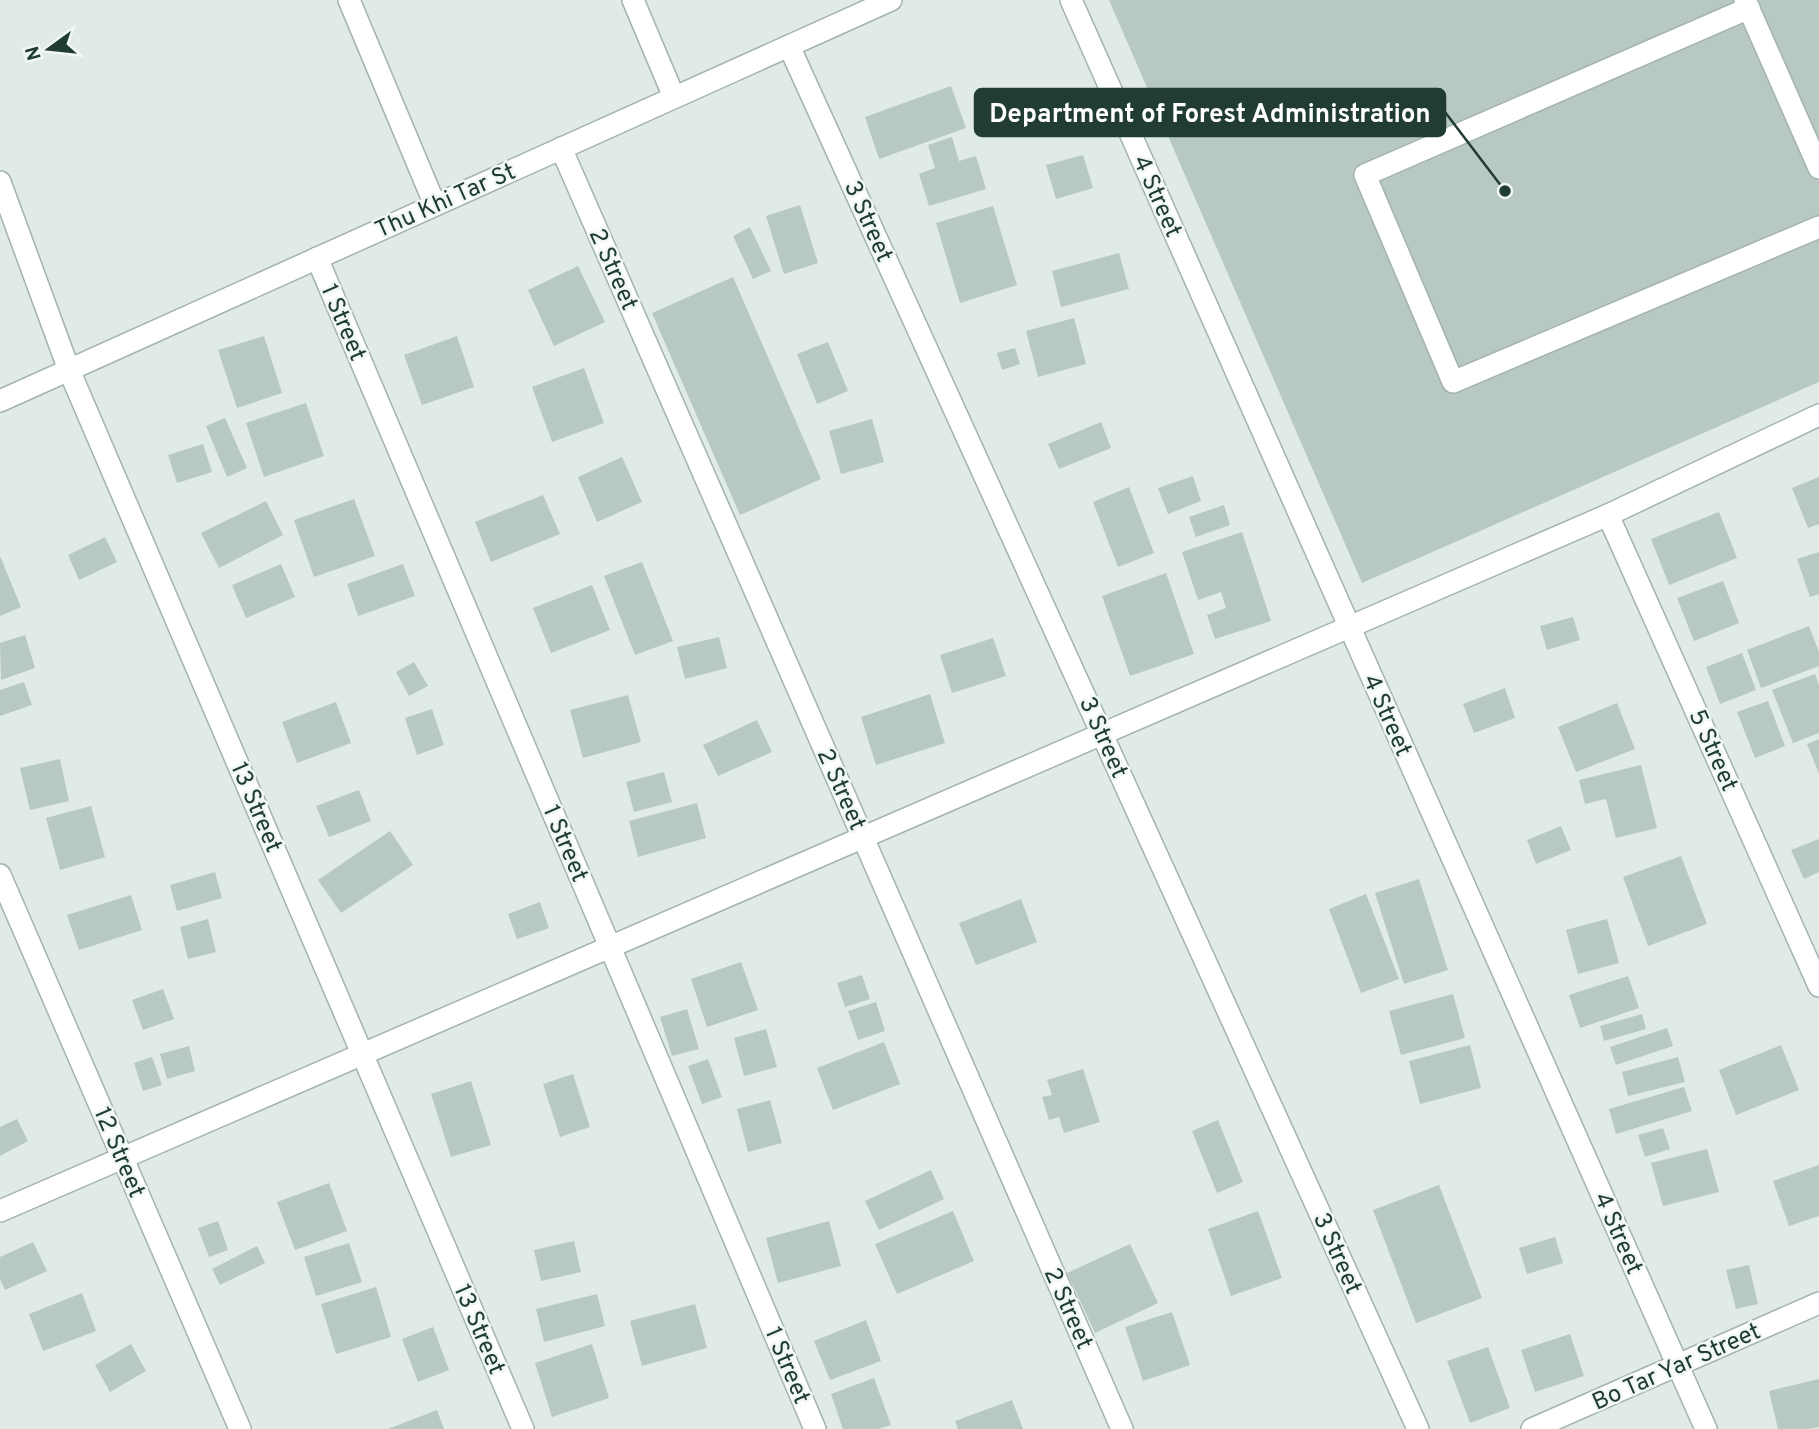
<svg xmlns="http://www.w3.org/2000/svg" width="1819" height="1429" viewBox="0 0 1819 1429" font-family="Overpass,sans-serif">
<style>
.building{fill:#b8c9c1}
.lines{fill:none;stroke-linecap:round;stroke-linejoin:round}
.minor-casing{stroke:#a3b3ad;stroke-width:24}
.minor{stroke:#fff;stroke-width:21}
.labels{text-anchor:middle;stroke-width:5;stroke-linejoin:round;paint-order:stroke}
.street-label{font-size:24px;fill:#203c33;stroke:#f1f8f4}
.leader{fill:none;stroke:#203c33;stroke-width:2.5}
.callout-dot{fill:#203c33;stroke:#f1f8f4;stroke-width:2.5}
.callout{fill:#203c33;stroke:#203c33;stroke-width:2.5}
.callout-label{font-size:26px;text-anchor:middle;font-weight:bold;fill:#fff}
</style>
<rect width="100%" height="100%" fill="#e0ebe6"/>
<g class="building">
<path d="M1109,0h710v382l-457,201z"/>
<path d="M951,86l15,42 -87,31 -14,-42z"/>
<path d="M952,137l7,24 17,-5 10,33 -57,17 -10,-32 16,-6 -7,-23z"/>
<path d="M1083,155l10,33 -37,11 -10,-34z"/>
<path d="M800,205l18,58 -34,11 -18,-58z"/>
<path d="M993,206l24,79 -57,18 -24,-80z"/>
<path d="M750,227l21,44 -18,8 -20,-43z"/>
<path d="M1119,253l10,36 -68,18 -9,-36z"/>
<path d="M578,266l27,56 -51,24 -26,-56z"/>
<path d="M733,277l88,202 -81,36 -88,-202z"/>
<path d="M1074,318l12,46 -48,13 -12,-46z"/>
<path d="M264,336l18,57 -45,15 -19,-58z"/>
<path d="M457,336l17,51 -52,18 -18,-50z"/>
<path d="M828,342l20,49 -31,13 -20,-50z"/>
<path d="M1015,348l5,16 -18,6 -5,-17z"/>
<path d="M584,368l20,55 -52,19 -20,-55z"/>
<path d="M306,403l18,53 -60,21 -18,-54z"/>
<path d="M225,418l22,50 -20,9 -21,-51z"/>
<path d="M872,419l12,43 -43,12 -12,-43z"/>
<path d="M1101,422l10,26 -52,21 -11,-25z"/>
<path d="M203,444l9,28 -35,11 -9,-28z"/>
<path d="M622,457l20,45 -45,20 -19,-45z"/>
<path d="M1193,476l8,25 -33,13 -10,-26z"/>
<path d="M1819,477v47l-11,4 -16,-40z"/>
<path d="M1129,487l25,66 -36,14 -25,-65z"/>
<path d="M543,495l17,39 -69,28 -16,-40z"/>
<path d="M354,499l21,57 -61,21 -20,-57z"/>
<path d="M266,501l17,34 -64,33 -18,-35z"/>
<path d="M1224,505l6,20 -34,12 -7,-20z"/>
<path d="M1719,512l18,46 -68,27 -18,-46z"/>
<path d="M1242,532l29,89 -56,18 -8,-24 19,-7 -5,-16 -23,8 -16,-48z"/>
<path d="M105,537l12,25 -38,18 -11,-25z"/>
<path d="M1819,552v42l-9,3 -13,-38z"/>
<path d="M0,556l21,51 -21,9z"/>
<path d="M642,562l31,79 -38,14 -31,-79z"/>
<path d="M281,564l14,33 -49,21 -14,-33z"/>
<path d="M403,564l12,32 -57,20 -11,-32z"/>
<path d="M1166,573l28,81 -64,22 -28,-80z"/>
<path d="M1723,581l16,42 -45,18 -17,-43z"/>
<path d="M592,585l18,45 -59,23 -18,-45z"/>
<path d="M1573,617l7,23 -33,10 -7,-24z"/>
<path d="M1809,626l10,26v14l-58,22 -14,-38z"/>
<path d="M25,635l10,33 -34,12 -1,-37z"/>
<path d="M719,637l8,31 -42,11 -8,-32z"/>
<path d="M993,638l13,38 -54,17 -12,-38z"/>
<path d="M1742,653l14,37 -36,14 -14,-37z"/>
<path d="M414,662l14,24 -19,10 -13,-24z"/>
<path d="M1815,674l4,11v48l-26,10 -21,-53z"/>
<path d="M24,682l8,23 -32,11v-26z"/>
<path d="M1505,688l10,30 -41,15 -11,-29z"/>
<path d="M930,694l15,49 -69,22 -15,-48z"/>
<path d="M628,695l13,47 -58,16 -13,-48z"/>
<path d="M1768,701l17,45 -30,12 -18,-46z"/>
<path d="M336,702l15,41 -54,20 -15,-41z"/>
<path d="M1617,703l18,46 -59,23 -18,-45z"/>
<path d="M432,709l12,36 -27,10 -12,-37z"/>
<path d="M757,720l15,32 -54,24 -15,-31z"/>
<path d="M1819,739v35l-12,-30z"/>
<path d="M60,759l9,42 -39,9 -10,-42z"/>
<path d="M1641,765l16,63 -41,10 -10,-39 -21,5 -6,-24z"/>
<path d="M664,772l8,30 -38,10 -8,-30z"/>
<path d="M359,790l12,31 -42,16 -13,-31z"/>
<path d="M697,803l9,35 -68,19 -9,-36z"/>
<path d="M91,806l14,51 -45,13 -14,-52z"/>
<path d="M1561,826l10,24 -35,14 -9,-24z"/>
<path d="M390,831l23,34 -72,48 -23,-33z"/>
<path d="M1819,839v33l-15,7 -13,-29z"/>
<path d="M1681,856l26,68 -59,22 -25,-69z"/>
<path d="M215,872l7,26 -45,13 -7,-26z"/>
<path d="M1419,879l29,91 -44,14 -29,-91z"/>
<path d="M1366,894l33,85 -38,14 -32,-84z"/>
<path d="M131,895l11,35 -63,20 -12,-35z"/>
<path d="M1021,899l16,43 -61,23 -17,-42z"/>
<path d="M540,902l9,26 -32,11 -9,-25z"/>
<path d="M208,919l8,33 -28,7 -8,-32z"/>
<path d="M1607,919l12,44 -41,11 -12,-44z"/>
<path d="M741,962l17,48 -51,17 -16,-48z"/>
<path d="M862,975l8,24 -25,8 -8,-24z"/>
<path d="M1628,976l11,32 -59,20 -11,-33z"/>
<path d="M163,989l11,30 -31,11 -11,-30z"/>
<path d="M1453,994l12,44 -64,17 -12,-44z"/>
<path d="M876,1002l9,29 -27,9 -10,-29z"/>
<path d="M687,1009l12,40 -27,7 -12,-39z"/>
<path d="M1642,1014l4,15 -42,12 -4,-15z"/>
<path d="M1667,1028l6,18 -57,19 -6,-18z"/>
<path d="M766,1029l11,38 -33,9 -10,-38z"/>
<path d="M884,1042l16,42 -67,26 -16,-42z"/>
<path d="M1470,1045l11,43 -61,16 -11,-43z"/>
<path d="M1781,1045l18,45 -63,25 -17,-45z"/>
<path d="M189,1046l6,25 -28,8 -7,-25z"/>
<path d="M152,1057l10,28 -19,6 -9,-28z"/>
<path d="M1678,1057l7,25 -57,14 -6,-24z"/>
<path d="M708,1059l14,38 -20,7 -14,-38z"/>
<path d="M1083,1069l17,53 -36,11 -5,-16 -10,3 -7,-23 10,-2 -5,-15z"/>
<path d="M573,1074l17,53 -30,10 -17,-53z"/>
<path d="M471,1081l20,64 -40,12 -20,-63z"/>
<path d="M1684,1087l8,24 -76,23 -7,-25z"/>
<path d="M770,1100l12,43 -34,9 -11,-43z"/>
<path d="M17,1119l11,22 -28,15v-29z"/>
<path d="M1218,1120l25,62 -26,11 -25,-62z"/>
<path d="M1663,1128l7,21 -25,8 -7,-22z"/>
<path d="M1707,1149l12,43 -56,14 -12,-43z"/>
<path d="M1819,1165v51l-30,10 -16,-45z"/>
<path d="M931,1170l13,29 -65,31 -14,-29z"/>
<path d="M329,1183l18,48 -52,19 -18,-48z"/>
<path d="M1439,1185l43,113 -66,25 -43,-113z"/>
<path d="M953,1211l21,50 -77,33 -22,-50z"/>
<path d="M1258,1211l24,67 -51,18 -23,-67z"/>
<path d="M218,1221l10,29 -19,7 -11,-29z"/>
<path d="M829,1221l12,45 -63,17 -12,-45z"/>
<path d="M1555,1237l8,26 -36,11 -8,-26z"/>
<path d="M574,1241l7,31 -40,9 -7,-31z"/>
<path d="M33,1242l14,29 -42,19 -5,-11v-22z"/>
<path d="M349,1243l13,39 -46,14 -12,-39z"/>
<path d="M1130,1244l28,59 -63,30 -28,-60z"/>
<path d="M257,1246l8,17 -45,22 -8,-16z"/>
<path d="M1749,1265l9,39 -22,5 -10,-39z"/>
<path d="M376,1287l15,50 -55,17 -15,-50z"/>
<path d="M82,1293l14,38 -53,20 -14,-37z"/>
<path d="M597,1294l8,32 -61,16 -8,-33z"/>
<path d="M695,1304l12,44 -65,18 -12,-45z"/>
<path d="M1172,1312l18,53 -47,16 -18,-54z"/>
<path d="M866,1320l15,41 -51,19 -16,-39z"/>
<path d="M433,1327l16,43 -31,12 -16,-43z"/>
<path d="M1570,1334l14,42 -49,16 -14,-42z"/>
<path d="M131,1344l15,27 -36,21 -15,-27z"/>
<path d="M592,1344l17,54 -57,19 -17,-54z"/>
<path d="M1488,1347l22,61 -40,15 -23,-62z"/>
<path d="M874,1378l17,47 -13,4h-35l-12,-35z"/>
<path d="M1819,1379v48l-11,2h-30l-9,-38z"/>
<path d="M1012,1400l11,29h-65l-3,-8z"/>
<path d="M437,1410l7,19h-56z"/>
</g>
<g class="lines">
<defs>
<g id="minor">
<path d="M349,0l86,205"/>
<path d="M633,0l41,97"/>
<path d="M1071,0l635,1429"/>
<path d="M1745,0l74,168"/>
<path d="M1749,8l-384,167 88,207 366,-155"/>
<path d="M789,46l629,1383"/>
<path d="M561,148l561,1281"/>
<path d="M0,182l69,188 454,1059"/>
<path d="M317,258l498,1171"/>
<path d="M0,401l891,-401"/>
<path d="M1608,515l211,471"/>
<path d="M0,875l240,554"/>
<path d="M0,1211l1608,-696 211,-100"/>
<path d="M1532,1429l287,-126"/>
</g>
</defs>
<use href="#minor" class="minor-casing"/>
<use href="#minor" class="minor"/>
</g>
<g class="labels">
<g class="street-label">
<text transform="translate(1158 196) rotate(66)" y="8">4 Street</text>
<text transform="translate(445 200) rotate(-24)" y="8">Thu Khi Tar St</text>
<text transform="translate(869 221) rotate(66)" y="8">3 Street</text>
<text transform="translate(614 269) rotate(66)" y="8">2 Street</text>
<text transform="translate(344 322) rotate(67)" y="8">1 Street</text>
<text transform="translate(1388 715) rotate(66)" y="8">4 Street</text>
<text transform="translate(1104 737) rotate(66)" y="8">3 Street</text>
<text transform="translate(1714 750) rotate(66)" y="8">5 Street</text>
<text transform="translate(842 789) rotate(66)" y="8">2 Street</text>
<text transform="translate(257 807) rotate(67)" y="8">13 Street</text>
<text transform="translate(566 843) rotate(67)" y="8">1 Street</text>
<text transform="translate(120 1152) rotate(67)" y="8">12 Street</text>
<text transform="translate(1619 1233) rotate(66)" y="8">4 Street</text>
<text transform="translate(1338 1253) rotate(66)" y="8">3 Street</text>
<text transform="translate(1069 1308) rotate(66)" y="8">2 Street</text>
<text transform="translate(480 1329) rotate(67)" y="8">13 Street</text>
<text transform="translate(788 1365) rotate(67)" y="8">1 Street</text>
<text transform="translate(1676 1366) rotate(-24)" y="8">Bo Tar Yar Street</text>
</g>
</g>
<path class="leader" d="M1505 191L1445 112"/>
<circle class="callout-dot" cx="1505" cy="191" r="7"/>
<rect class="callout" x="975" y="89" width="470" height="47" rx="7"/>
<g class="callout-label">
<text x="1210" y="122">Department of Forest Administration</text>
</g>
<g transform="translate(49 49) rotate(255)" stroke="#f1f8f4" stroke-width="5" paint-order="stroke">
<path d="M0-5L12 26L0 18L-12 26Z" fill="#203c33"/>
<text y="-10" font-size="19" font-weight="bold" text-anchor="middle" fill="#203c33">N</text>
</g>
</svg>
